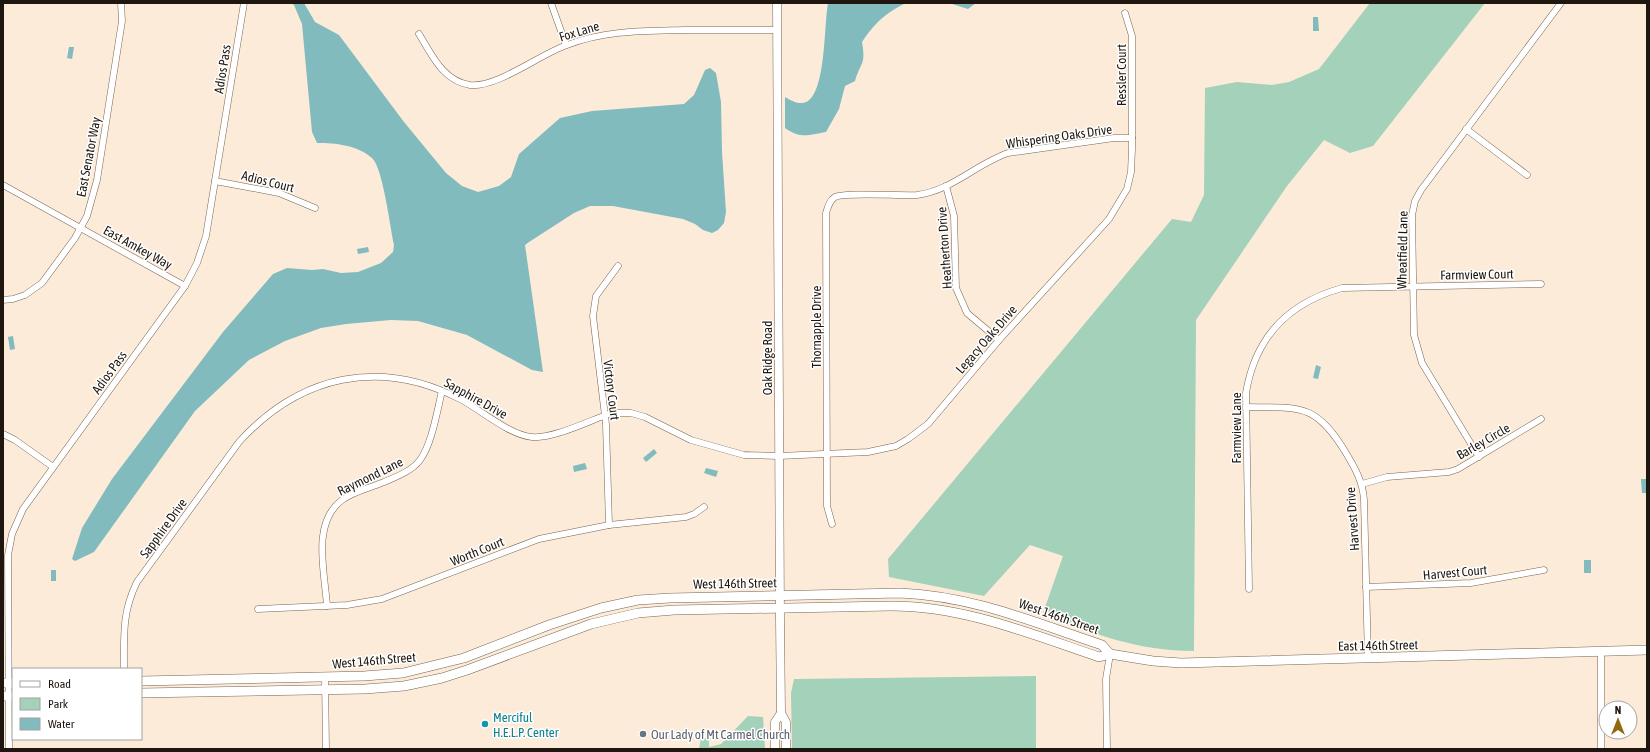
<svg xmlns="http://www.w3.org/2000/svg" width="1650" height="752" viewBox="0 0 1650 752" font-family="'Asap Condensed',sans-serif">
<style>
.green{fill:#a3d1b9}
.water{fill:#81bbbd}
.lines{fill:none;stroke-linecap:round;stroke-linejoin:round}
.street-casing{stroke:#776451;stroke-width:7}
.secondary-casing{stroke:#776451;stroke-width:9}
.primary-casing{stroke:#776451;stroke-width:10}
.street{stroke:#fff;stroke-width:6}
.secondary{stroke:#fff;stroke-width:8}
.primary{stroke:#fff;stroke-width:9}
.culture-dot{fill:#0f9aa8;stroke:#fff;stroke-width:1.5}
.worship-dot{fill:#6b7280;stroke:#fff;stroke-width:1.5}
.labels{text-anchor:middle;stroke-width:3;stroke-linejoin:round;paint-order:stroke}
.street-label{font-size:13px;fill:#1f170f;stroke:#fff}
.culture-label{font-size:13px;fill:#0d838f;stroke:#fff;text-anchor:start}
.worship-label{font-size:13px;fill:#5b616d;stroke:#fff;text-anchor:start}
</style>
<rect width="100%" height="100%" fill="#fdebd9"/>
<g class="green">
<path d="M1370,3h115l-112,143 -23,7 -26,-13 -37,46 -91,134 -2,331c-56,0 -101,-17 -151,-38l20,-57 -33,-11 -46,51 -95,-19 -1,-18 284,-340 19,3 13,-27 1,-107 32,-6 35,3 17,-3 30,-13z"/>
<path d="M1036,676v73h-244l-1,-56 3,-14z"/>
<path d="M748,716l15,1 2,32h-66l2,-11h8v9l12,-3z"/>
</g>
<g class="water">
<path d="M291,3h13l11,19 24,13 65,87 42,51 16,13 16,6 21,-6 12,-9 8,-23 41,-36 32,-7 92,-7 10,-9 11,-25 5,-2 6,5 5,29 1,50 4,60 -2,11 -6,7 -6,3 -9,-3 -8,-6 -12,-5 -70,-13h-23l-16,7 -45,29 -4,3 18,127 -11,-2 -65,-35 -49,-14 -27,-1 -45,4 -25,4 -36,13 -36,19 -54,51 -101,141 -19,9 -3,-2 10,-31 30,-49 111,-147 50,-58 14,-6 25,2 11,-1 18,4 17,-1 23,-9 12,-11 1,-7c-4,-18 -11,-77 -22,-87 -15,-13 -36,-15 -55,-15l-5,-11 -10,-108 -8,-19z"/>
<path d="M828,3h78c-22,11 -31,20 -44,39 4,23 -1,19 -7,39l-10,5 -6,23 -13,23c-18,3 -25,7 -41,-4v-31c7,4 15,9 23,4 18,-12 16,-77 20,-98z"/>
<path d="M949,3h27l-8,6z"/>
<path d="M1313,17h5l1,14h-6z"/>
<path d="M69,47h5l-2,12 -5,-1z"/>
<path d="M368,247l1,5 -11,2 -1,-5z"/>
<path d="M13,336l2,13 -5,1 -2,-13z"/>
<path d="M1316,365l5,2 -3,12 -5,-1z"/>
<path d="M654,449l3,4 -11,9 -3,-4z"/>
<path d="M585,463l2,6 -13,3 -1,-6z"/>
<path d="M706,468l12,3 -2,6 -12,-4z"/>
<path d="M1641,479h6v14h-5z"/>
<rect x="1584" y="560" width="7" height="13"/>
<rect x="51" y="570" width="5" height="11"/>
</g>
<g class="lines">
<defs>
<g id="street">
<path d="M551,3l15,42"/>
<path d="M419,34c13,21 24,47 51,51 27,3 70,-31 97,-40 39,-15 78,-14 119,-15 31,0 61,0 91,0"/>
<path d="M1466,129l61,46"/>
<path d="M215,181l64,12 36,15"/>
<path d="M3,185l182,101"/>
<path d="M946,186l8,30 2,72 11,25 32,27"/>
<path d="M3,300l10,-1 12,-4 17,-12 33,-45 12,-22 10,-36 25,-159 -1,-18"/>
<path d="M1246,407c54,1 69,-5 100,46 9,15 17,29 18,47l4,159"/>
<path d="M3,434l12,6 38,27"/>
<path d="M1479,457l-57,-94 -8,-28 -2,-120 3,-14 6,-11 140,-187"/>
<path d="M1362,484l25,-7 62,-5 9,-3 83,-50"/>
<path d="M832,524l-5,-18 -1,-293c2,-6 3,-12 9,-16 10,-5 66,-1 82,-2 34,-4 59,-31 91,-42l106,-15h18"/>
<path d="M609,525l-3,-101 -13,-108 3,-20 22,-30"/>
<path d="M1366,587l105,-4 73,-13"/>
<path d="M1249,589l-3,-196c9,-55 42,-90 96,-105l199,-4"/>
<path d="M327,606c-2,-33 -16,-83 15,-106 12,-9 28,-12 42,-18 12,-5 28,-11 36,-22 12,-16 17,-49 22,-69"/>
<path d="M258,609l89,-4 35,-6 157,-60 70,-14 77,-8 8,-3 10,-7"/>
<path d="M1601,652v97"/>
<path d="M124,669c0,-33 -2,-57 13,-87l102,-140c61,-67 141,-85 223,-42 20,11 48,35 70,37 22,2 58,-17 80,-24h19l14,4 46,23 53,15 35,1 89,-4 28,-6 12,-7 20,-15 71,-84 110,-121 18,-30 4,-17 1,-23v-113l-7,-23"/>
<path d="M325,677l1,72"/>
<path d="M9,749l-1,-194 4,-21 11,-25 162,-223 12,-23 9,-27 38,-233"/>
<path d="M1107,749l-1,-70 4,-25"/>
</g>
<g id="secondary">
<path d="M777,3l3,616 1,94 5,9v27"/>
<path d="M775,749v-27l6,-9"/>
</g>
<g id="primary">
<path d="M141,681l223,-5 39,-3 61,-15 85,-33 52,-17 37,-8 32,-2 230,-5c73,3 133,29 202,52l8,9"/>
<path d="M3,683h10"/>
<path d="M141,693l224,-4 39,-3 38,-8 25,-8 124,-46 47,-11 36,-3 217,-4c73,0 140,28 208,51l11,-3 43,7 28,2 466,-13"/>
<path d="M3,696h10"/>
</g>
</defs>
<use href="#street" class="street-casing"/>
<use href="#secondary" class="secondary-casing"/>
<use href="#primary" class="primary-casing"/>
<use href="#street" class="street"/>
<use href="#secondary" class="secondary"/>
<use href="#primary" class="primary"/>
</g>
<circle class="culture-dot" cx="485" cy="724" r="4"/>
<circle class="worship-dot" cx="643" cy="734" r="4"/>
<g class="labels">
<g class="street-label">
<text transform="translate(579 31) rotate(-17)" y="5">Fox Lane</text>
<text transform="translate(222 69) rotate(-81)" y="5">Adios Pass</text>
<text transform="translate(1121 75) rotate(-90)" y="5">Ressler Court</text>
<text transform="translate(1059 136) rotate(-8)" y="5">Whispering Oaks Drive</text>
<text transform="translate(88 157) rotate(-79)" y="5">East Senator Way</text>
<text transform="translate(268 181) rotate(14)" y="5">Adios Court</text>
<text transform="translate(138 247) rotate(29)" y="5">East Amkey Way</text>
<text transform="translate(944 248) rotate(-94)" y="5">Heatherton Drive</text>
<text transform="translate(1402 250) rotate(-89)" y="5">Wheatfield Lane</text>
<text transform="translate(1477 274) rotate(-1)" y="5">Farmview Court</text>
<text transform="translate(816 327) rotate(-90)" y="5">Thornapple Drive</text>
<text transform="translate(986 339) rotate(-49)" y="5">Legacy Oaks Drive</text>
<text transform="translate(767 358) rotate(-90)" y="5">Oak Ridge Road</text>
<text transform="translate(109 372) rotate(-54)" y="5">Adios Pass</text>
<text transform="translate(612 390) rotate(83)" y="5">Victory Court</text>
<text transform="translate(476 398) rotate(29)" y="5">Sapphire Drive</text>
<text transform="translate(1236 428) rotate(-90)" y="5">Farmview Lane</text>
<text transform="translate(1483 441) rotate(-30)" y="5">Barley Circle</text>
<text transform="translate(370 476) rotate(-26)" y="5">Raymond Lane</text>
<text transform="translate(1352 519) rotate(-94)" y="5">Harvest Drive</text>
<text transform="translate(163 528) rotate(-54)" y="5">Sapphire Drive</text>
<text transform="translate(477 551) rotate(-22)" y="5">Worth Court</text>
<text transform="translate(1455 572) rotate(-5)" y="5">Harvest Court</text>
<text transform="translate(735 583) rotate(-1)" y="5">West 146th Street</text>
<text transform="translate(1059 616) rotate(19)" y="5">West 146th Street</text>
<text transform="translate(1378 645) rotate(-1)" y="5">East 146th Street</text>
<text transform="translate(374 660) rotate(-5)" y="5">West 146th Street</text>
</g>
<g class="culture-label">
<text x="493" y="722">Merciful<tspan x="493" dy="15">H.E.L.P. Center</tspan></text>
</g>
<g class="worship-label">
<text x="651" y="739">Our Lady of Mt Carmel Church</text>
</g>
</g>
<rect width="1650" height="752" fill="none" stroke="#1f170f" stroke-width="8"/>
<rect x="12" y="668" width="130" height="72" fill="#ffffff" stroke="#a5a29f"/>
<rect x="20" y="681" width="20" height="6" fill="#ffffff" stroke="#a5a29f"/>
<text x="48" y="688" font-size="12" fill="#1f170f">Road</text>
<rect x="20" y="698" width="20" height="12" fill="#a3d1b9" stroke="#a5a29f"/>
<text x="48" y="708" font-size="12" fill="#1f170f">Park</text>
<rect x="20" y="718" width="20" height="12" fill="#81bbbd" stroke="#a5a29f"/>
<text x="48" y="728" font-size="12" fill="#1f170f">Water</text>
<g transform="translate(1618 720)"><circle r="19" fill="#ffffff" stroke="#a5a29f"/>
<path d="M0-3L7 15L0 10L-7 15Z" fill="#8f6a0f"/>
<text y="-6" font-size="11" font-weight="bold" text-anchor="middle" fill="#1f170f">N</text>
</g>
</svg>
